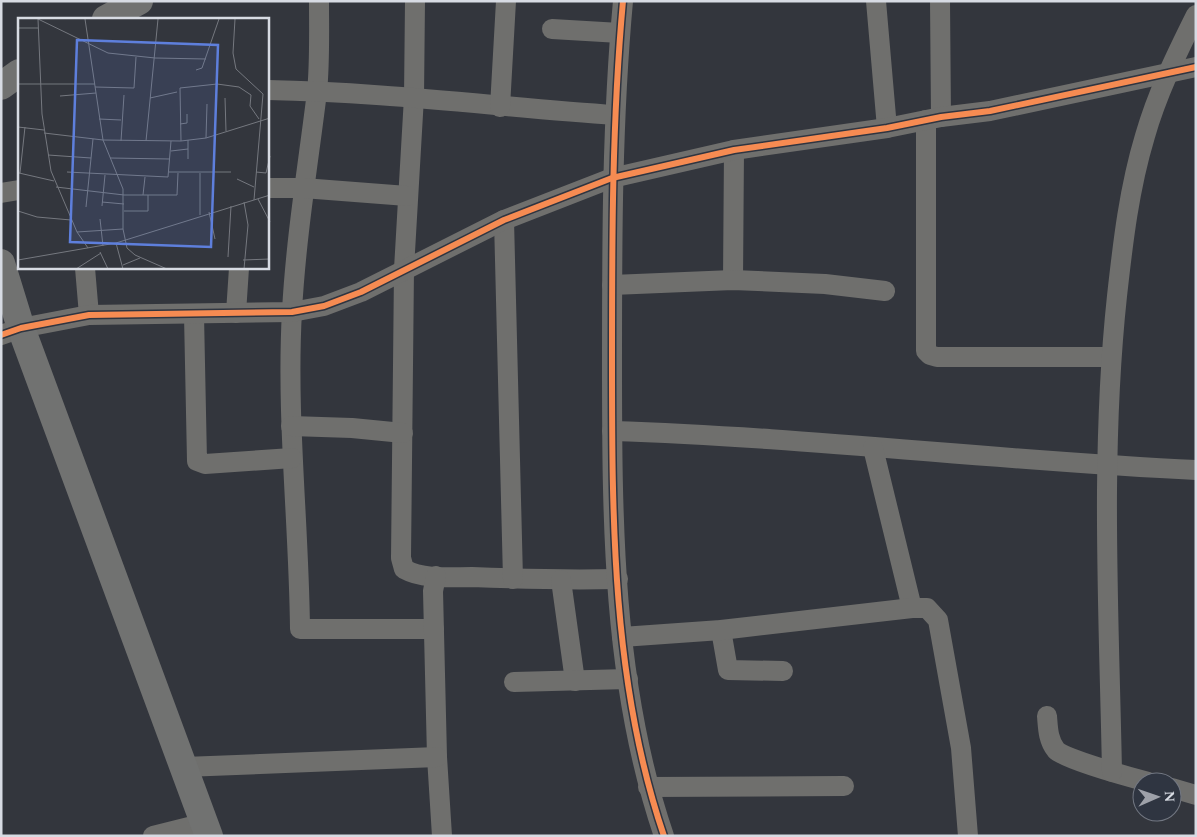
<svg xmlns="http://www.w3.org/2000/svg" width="1197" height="837" viewBox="0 0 1197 837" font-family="Spectral,serif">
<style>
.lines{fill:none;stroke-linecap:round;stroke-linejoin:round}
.street{stroke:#6f6f6d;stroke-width:20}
.secondary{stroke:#717271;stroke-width:28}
.cycleway-casing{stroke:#2f3541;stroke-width:9}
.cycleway{stroke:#f68b52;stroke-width:6}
.inset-road{fill:none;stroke:#75787f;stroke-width:1}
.view{fill:#5e7fdc;fill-opacity:0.15;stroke:#5e7fdc;stroke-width:2.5}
.inset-edge{fill:none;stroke:#d7dbe3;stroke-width:2.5}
</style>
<rect width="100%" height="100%" fill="#33363d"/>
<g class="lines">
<g class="street">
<path d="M319,1c0,30 1,61 -2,91 -9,73 -21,145 -25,219 -6,106 7,212 8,318h134"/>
<path d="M415,1l-1,96 -10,172 -3,289 3,11c20,11 46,8 68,8 49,2 97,3 146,2"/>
<path d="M623,1c-11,120 -11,239 -11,359 0,159 0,324 52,476"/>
<path d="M876,1l11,127"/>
<path d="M940,1l1,116"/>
<path d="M552,29l68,4"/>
<path d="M268,90c116,2 231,17 347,25"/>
<path d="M500,107l6,-106"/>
<path d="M926,120v231l4,4 7,2h174"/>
<path d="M268,188h35l104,8"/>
<path d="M1,193l18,-3"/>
<path d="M504,220l9,359"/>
<path d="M85,268l4,47"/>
<path d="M733,280l1,-130"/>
<path d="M612,285l121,-5 92,4 60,7"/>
<path d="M236,313l3,-45"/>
<path d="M194,315l3,146 8,3 87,-6"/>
<path d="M1,335l20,-7 68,-13 203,-3 32,-6 37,-14 143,-72 108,-42 122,-28 153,-22 54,-11 49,-6 206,-44"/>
<path d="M291,426l61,2 51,5"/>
<path d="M612,431c195,6 389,30 584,39"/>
<path d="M873,448l39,160"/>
<path d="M436,576l-3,15 4,166 5,79"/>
<path d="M561,580l14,101"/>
<path d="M721,630l7,40 55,1"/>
<path d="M622,637l99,-7 191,-22h15l11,12 23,128 7,88"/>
<path d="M514,682l114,-3"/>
<path d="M1047,716c1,12 1,24 9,34 8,9 77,28 92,32"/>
<path d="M184,767l253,-10"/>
<path d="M1112,772c-3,-158 -12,-317 5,-476 6,-54 12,-107 28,-160 12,-42 31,-81 51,-121"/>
<path d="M648,787l196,-1"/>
<path d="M1172,788l24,7"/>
<path d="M153,836l52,-13"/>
</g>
<g class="secondary">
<path d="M106,19l33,-18"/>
<path d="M1,86l18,-13"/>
<path d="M1,263l20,65 188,508"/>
</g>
<defs>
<g id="cycleway">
<path d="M623,1c-11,120 -11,239 -11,359 0,159 0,324 52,476"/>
<path d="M1,335l20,-7 68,-13 203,-3 32,-6 37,-14 143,-72 108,-42 122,-28 153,-22 54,-11 49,-6 206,-44"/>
</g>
</defs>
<use href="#cycleway" class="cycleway-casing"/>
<use href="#cycleway" class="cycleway"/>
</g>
<g transform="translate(18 18)">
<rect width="251" height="251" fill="#33363d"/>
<path class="inset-road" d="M20,1l4,95 9,57 26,61 11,16M20,1l70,34 47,5 51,1M67,1l18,121 20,49v40l4,19 8,7 32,14M217,1l-2,34 3,16 27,25 -9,106M0,10h20M178,52l6,-2 17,-49M0,66h77M77,69l39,1 2,-31M42,78l36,-3M132,80l27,-6M207,80l1,33M81,101l22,1M162,106l7,-1v-9M0,109l26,3M26,115l59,7 78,1 25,-3 64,-20M188,120l1,-34M103,123l3,-46M128,123l12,-122M163,123l-1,-53 37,-4 22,3 12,8 -1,11 9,13M153,133l17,-2M30,137l43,3M92,140l60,1M170,141v-19M49,154l101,5 3,-36M151,154h62M238,154l10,1 4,-17M1,155l35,8M2,155l5,-46M182,155v42M219,161l17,8M38,169l68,8h53l1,-22M125,177l2,-18M240,181l12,23M84,184l22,2M84,188l3,-31M68,189l7,-68M0,193l19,6 34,3M106,193h24v-16M191,194l6,27M82,201l3,27M59,214l46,-3M98,225l7,26M82,234l8,17M210,239l3,-51M0,242l98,-17 154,-48M225,242l27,-1M105,247l17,-7M58,251l25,-16M226,251l4,-44 -4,-23"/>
<path class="view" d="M59,22l141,5 -7,202 -141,-5z"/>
<rect width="251" height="251" class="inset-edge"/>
</g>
<rect width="1197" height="837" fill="none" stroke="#d7dbe3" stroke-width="5"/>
<g transform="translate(1157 797) rotate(88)"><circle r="24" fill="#2f3541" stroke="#727782"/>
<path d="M0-4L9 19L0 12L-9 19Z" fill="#9ea1a9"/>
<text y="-8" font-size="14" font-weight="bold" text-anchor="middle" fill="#d7dbe3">N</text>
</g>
</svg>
